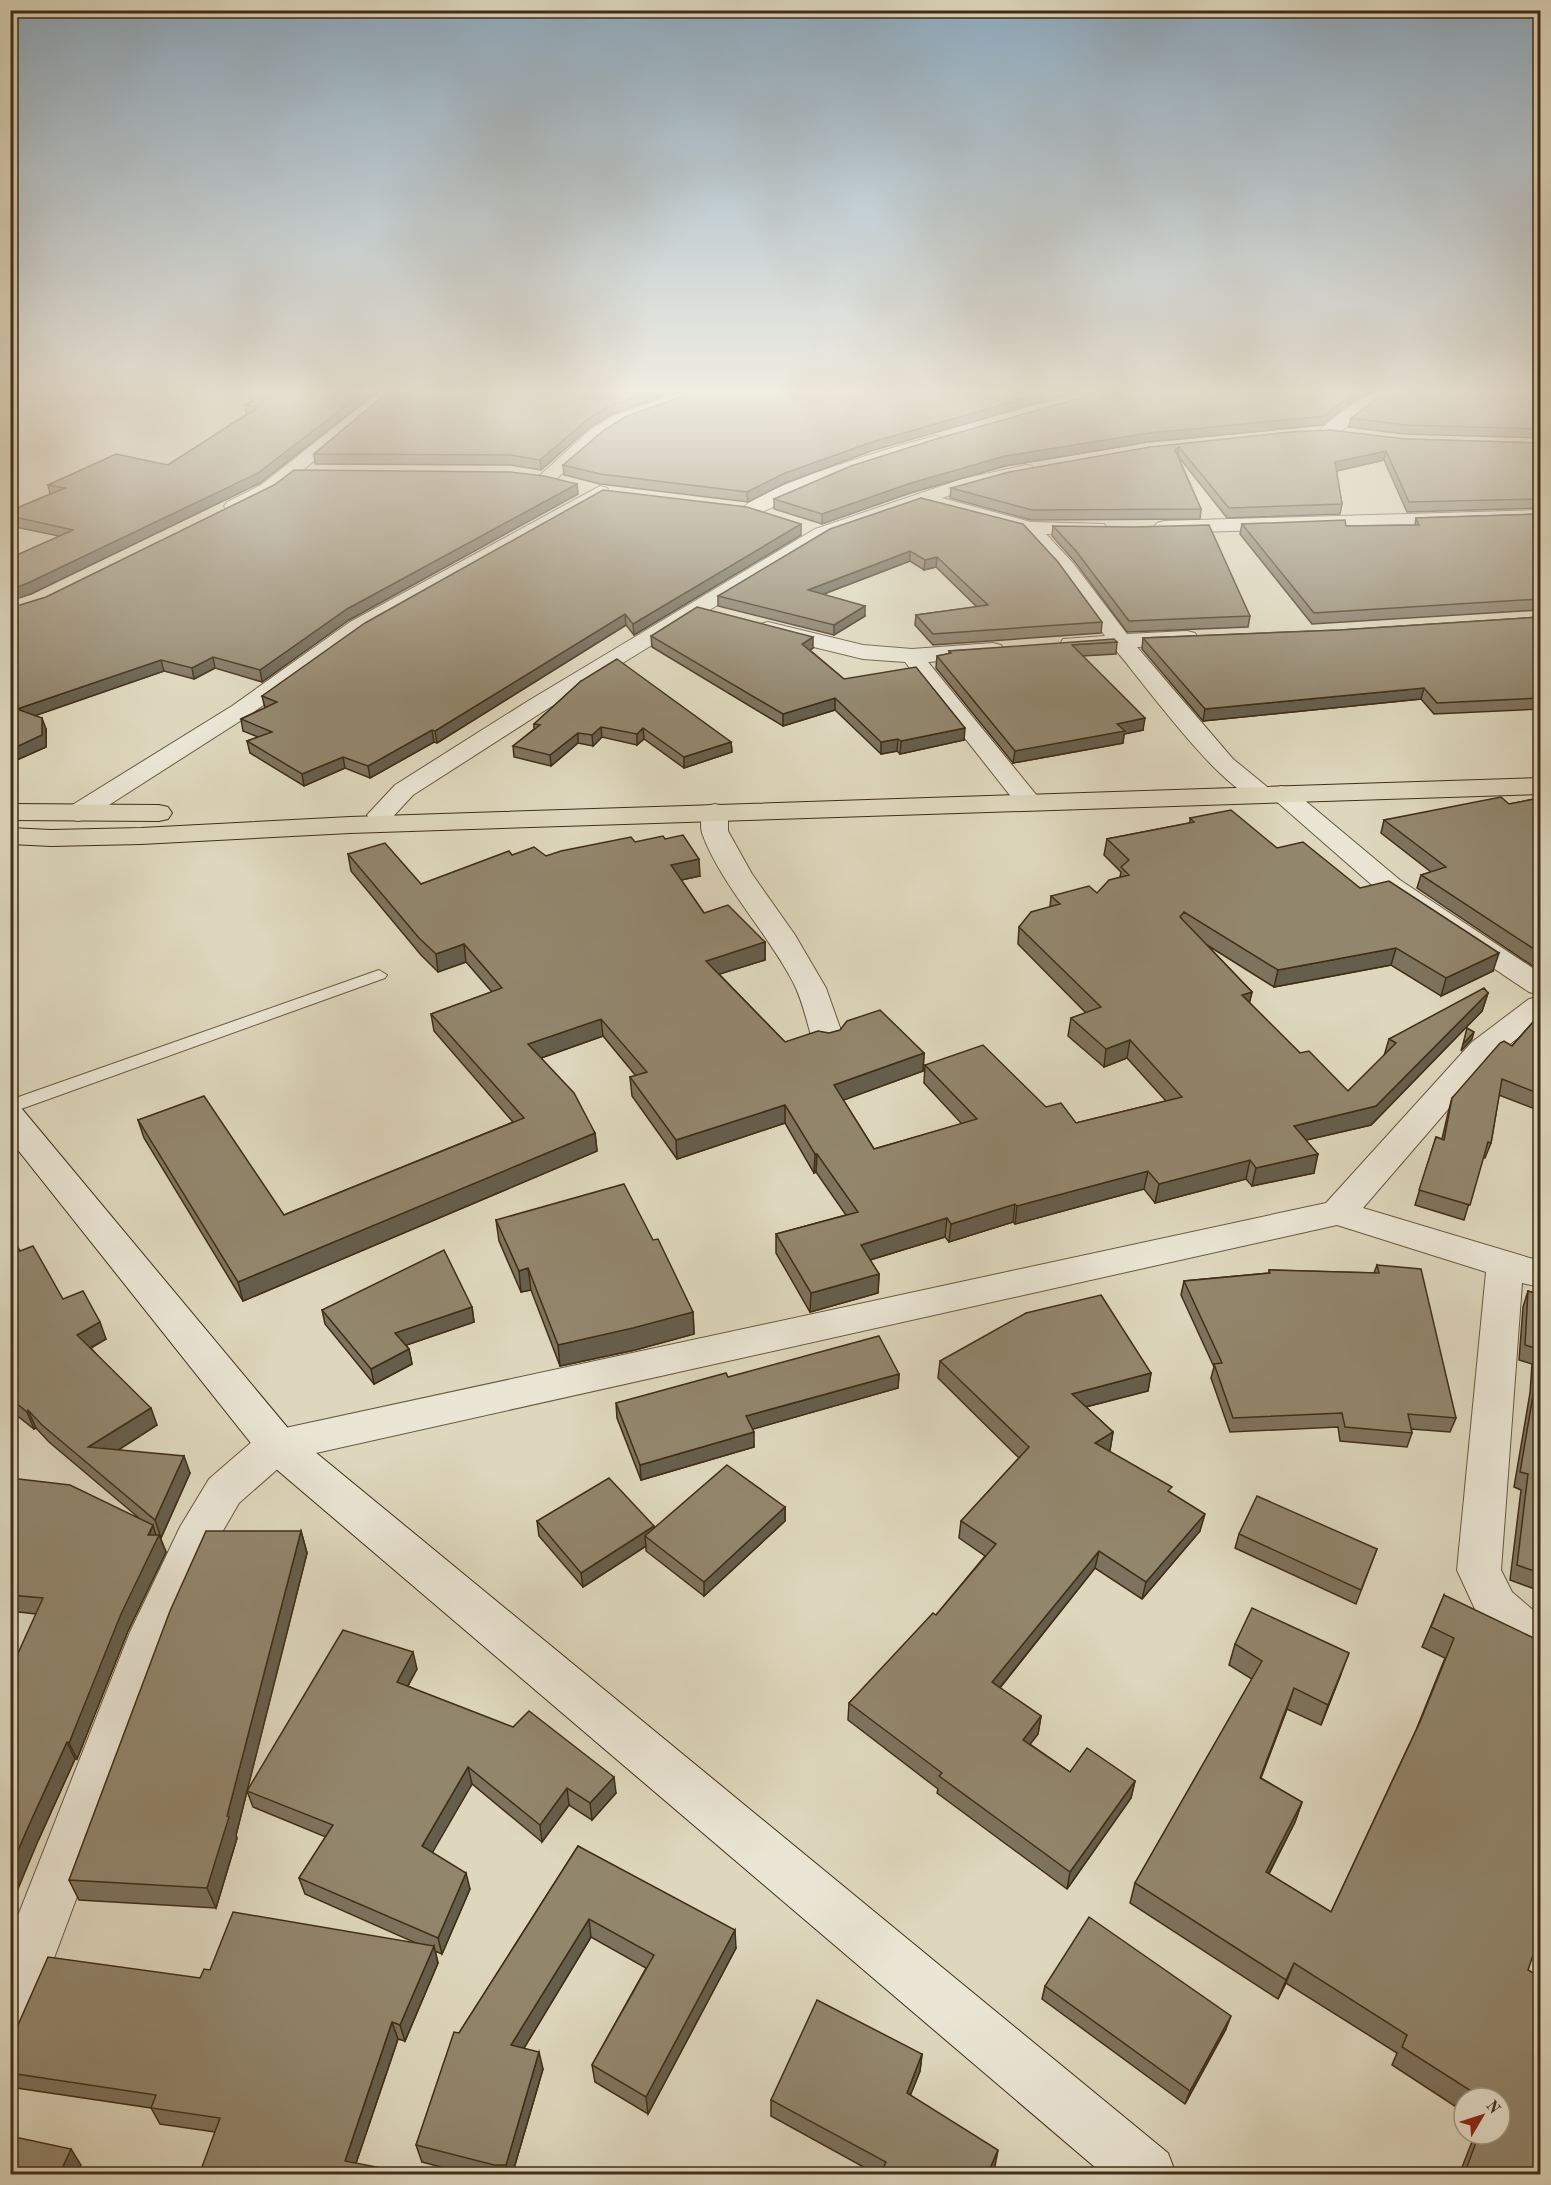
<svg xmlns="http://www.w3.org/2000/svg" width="1551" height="2185" viewBox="0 0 1551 2185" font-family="'Old Standard TT',serif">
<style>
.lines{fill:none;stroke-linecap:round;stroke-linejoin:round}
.service-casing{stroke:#685840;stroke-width:2}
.minor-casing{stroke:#685840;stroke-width:2}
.secondary-casing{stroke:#402e16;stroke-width:2}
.primary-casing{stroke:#402e16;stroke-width:2}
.service{fill:#eae5d4;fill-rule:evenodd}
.minor{fill:#eae5d4;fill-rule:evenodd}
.secondary{fill:#eae5d4;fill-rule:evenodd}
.primary{fill:#ded7bd;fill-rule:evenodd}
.wall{fill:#7e735e;stroke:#402e16;stroke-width:1.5}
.shaded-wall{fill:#665e4c;stroke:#402e16;stroke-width:1.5}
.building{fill:#92866d;stroke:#402e16;stroke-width:1.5}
</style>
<rect width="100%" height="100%" fill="#ded7bd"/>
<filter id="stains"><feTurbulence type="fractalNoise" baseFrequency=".00333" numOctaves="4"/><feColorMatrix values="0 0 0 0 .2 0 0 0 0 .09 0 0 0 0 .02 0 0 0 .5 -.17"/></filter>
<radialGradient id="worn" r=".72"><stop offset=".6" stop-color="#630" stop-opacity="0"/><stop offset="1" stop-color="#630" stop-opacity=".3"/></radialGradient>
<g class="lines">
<defs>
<path id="service" d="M379,970l8,5 -2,3 -375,135v-13z"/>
<g id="minor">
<path d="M378,393h19l-122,100 -34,17h-14l-3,-4 3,-4 34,-17z"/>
<path d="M678,393h24l-2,4 -75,27 -22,13 -50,45h-14l-2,-4 54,-49 22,-13z"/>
<path d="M1372,393h20l-58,43h-12l-3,-4 3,-4 22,-18z"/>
<path d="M935,436l6,1 3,4 -3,4 -117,38 -66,31h-14l-3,-4c16,-23 161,-66 194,-74z"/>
<path d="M1026,465l6,1 3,4 -3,4 -58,13 -32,11 89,24 73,2 3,4 -3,4 -7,2h-51l27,29 54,71 60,-3 8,2 3,5 -3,5 -8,2 -50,2 96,112 38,31 10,-4 9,2 110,92 140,93v22l-11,-3 -149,-100 -112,-98c-5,3 -11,4 -17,2 -35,-13 -109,-115 -137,-148l-43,3 -8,-2 -3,-5 3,-5 42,-3 -46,-65 -36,-39 -101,-27 -93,32 -285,174 -131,84 -24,26 -9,2 -9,-2 -4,-6 28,-30 133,-84 287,-172 147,-50z"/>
<path d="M600,486l7,2 2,4 -2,4 -241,136 -118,84 -161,103 -9,2 -9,-2 -4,-6 4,-6 163,-101 118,-84z"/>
<path d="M1540,510v12l-376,11 -7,-2 -3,-4 3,-4 7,-2z"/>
<path d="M768,622l95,23 49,4 81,-6 8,2 3,5 -3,5 -8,2 -65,5 110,135 -4,6 -9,2 -9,-2 -111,-141 -42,-3 -103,-25 -3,-5 3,-5z"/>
<path d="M715,804l9,2 4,6v19l24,43 43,61 31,53 18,51 -5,7 -11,3 -11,-3 -5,-7c-5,-17 -9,-36 -17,-53 -25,-51 -75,-102 -93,-153 -2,-8 -1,-20 4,-27z"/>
<path d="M1540,997v24l-46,35 -131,152 177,53v26l-18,-4 -21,287 11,22 28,24v43l-24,-9 -36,-30 -23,-50 29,-298 -149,-47 -1048,234 -50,44 -26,45 -37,84 -147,393 -19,8v-97l120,-304 50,-105 29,-48 53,-46 1064,-230 146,-161 57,-43z"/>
</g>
<path id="secondary" d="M10,1106l12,3 270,324 876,720 8,21h-73l-841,-717 -252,-317z"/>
<g id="primary">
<path d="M1540,778v16l-1190,39 -209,11 -90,2 -41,-2v-16l41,2 90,-2 209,-11z"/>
<path d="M10,804l149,1 9,2 4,6 -4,6 -9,2 -149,-1z"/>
</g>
</defs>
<use href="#service" class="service-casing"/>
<use href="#minor" class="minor-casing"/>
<use href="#secondary" class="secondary-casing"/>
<use href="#primary" class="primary-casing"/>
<use href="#service" class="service"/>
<use href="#minor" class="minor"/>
<use href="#secondary" class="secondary"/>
<use href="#primary" class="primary"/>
</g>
<g class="wall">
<path d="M248,393h127l-115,90 -229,111 28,-58 -49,-10v-15l40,-17 -2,-9 120,-20 79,-51 -2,-9 9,-5h-4z"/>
<path d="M387,393h283l-58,21 -22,13 -49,43 -30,-5 -196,-1 -1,-10z"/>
<path d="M1098,393h270l-25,15 -21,17 -174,17 -143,24 -95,27 -88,31 -48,-15v-10z"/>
<path d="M1540,393v45l-136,-4 -55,-7 2,-9z"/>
<path d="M1406,439l134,4v65l-133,4 -23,-52 -48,11 6,33 -2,10 -113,4 -49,-62 23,53 -1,10 -169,1 -81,-22 1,-10 199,-41z"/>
<path d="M871,451l-86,32 -37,19 -148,-18 -36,-9 -1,-10z"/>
<path d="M578,494l-229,126 -87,62 -47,-14 -21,11 -30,-8 -129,44 11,14v18l-36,16v-155z"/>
<path d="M921,498l181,124 -1,11 -168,12 -18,-20 1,-10 61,-8 -41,-40 -12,3 -14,-9 -86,33 41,22 -31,19 -116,-29v-10z"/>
<path d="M1540,514v96l-228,14 -72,-90 2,-10 104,2 69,-1 1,-7z"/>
<path d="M1053,526l197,90 -2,11 -121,5 -52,-70 -23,-26z"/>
<path d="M801,535l-167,100 -8,-10 -189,118 -3,-1 -64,36 -25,-10 -41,18 -54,-33 -3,-12 11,-4 -15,-6 -2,-12 24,-11 -3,-12z"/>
<path d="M1540,617v92l-106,5 -13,-15 -218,22 -61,-72 1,-11 197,-8z"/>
<path d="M651,636l162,12 -3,2 34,29 120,61 -64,14 -3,-3 -16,3 -46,-44 -52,16 -131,-79z"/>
<path d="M1117,642l-1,12 -34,2 61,74 -19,4 -1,9 -110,20 -77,-95 1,-12 12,-2v-3z"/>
<path d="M581,681l150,61 1,10 -48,16 -40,-29 -7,6 -35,-8 -9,9 -15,-3 -27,23 -37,-9 -1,-11 21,-17v-5z"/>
<path d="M1540,798v173l-123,-83 4,-13 10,-3 -50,-39 3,-13 125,-16z"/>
<path d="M1190,818l87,30 83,40 133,83 -52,25 -50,-31 -117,22 -67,-42 45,47 -3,11 51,50 48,38 36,-35 5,-17 99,-46 -6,18 -111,114 -65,15 8,33 -62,13 -6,-7 -91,24 -11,-14 -129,35 -2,-2 -64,20 -4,-5 -75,23 9,14 -1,19 -68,19 -34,-59v-19l70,-19 -30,-43 -2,1 -29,-50 -108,36 -45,-63 -2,-19 6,-1 -33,-40 -62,22 54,75 2,18 -354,150 -99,-163 -6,-18 146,95 229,-93 -79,-91 -3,-17 61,-22 -26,-30 -28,10 -17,-17 -70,-84 -3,-17 73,30 91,-29 34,1 89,-14 30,-3 35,37 -19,4 23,33 61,29v18l-46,14 66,68 139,11 -1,18 -80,29 31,49 88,-25 -38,-41 1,-18 121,42 30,16 90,-22 -39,-43 -23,9 -36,-31 3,-18 15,-5 -68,-69 1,-17 31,-20 1,-11 46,-3 23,-16 1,-5 -17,-17 3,-16 83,-16z"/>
<path d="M1540,1014v97l-41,-16 -8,48 -6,15 -2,-1 -19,63 -49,-15 21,-68 6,2 6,-26 4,-15 60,-52z"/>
<path d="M496,1220l197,92 1,22 -59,16 -75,16 -29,-76 -10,2 -22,-51z"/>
<path d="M10,1236l10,15 43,48 43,40 -15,9 66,77 -39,25 72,23 -29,65 -1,-1 6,15 -38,79 -51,128h-2l-37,82 -2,-227 -26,-3v-133l129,40 -90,-76 -13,-14 -2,1 -24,-19z"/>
<path d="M1377,1265l79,153 -6,14 -39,-3 1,4 -5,14 -67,-6 -2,-14 -108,5 -19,-54 3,-11 -33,-72 3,-14 85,-8v-3l105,3z"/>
<path d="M1528,1291l12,4v296l-30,-11 11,-90 -7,-3 16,-94 2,-29 -13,-4 4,-53z"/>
<path d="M472,1307l2,15 -68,23 3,4 3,15 -38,20 -49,-60 -3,-14z"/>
<path d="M940,1361l211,12 -3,18 -62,16 27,25 -3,18 -2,1 63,42 29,38 -58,68 -47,-31 -95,120 41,28 -3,18 -8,10 40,28 65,9 -4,17 -64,91 -130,-96 1,-4 -90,-69 1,-17 87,-88 49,-59 -26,-18 2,-17 58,-63 -81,-80z"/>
<path d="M899,1374l-1,14 -146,41 2,18 -113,33 -24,-62 -1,-15 112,-26z"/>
<path d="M785,1507v14l-81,75 -58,-45v-5l-63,41 -44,-51 -2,-15 117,8z"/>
<path d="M301,1531l6,22 -60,237 170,-121 -9,17 208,107 -24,27 -23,-15 -27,37 -70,-58 -40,68 38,37 -28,65 -7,-3 3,12 -33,78 -7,-2 -42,124 -141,-31 -55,-8 -9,-16 -141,-21v-44l190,-65 10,-8 206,-27 -111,-49 -6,-16 27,-41 -73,-30 -6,-16 -11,44 1,3 -21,70 -137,-8 -10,-20z"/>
<path d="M1239,1534l138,15 -21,55 -121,-56z"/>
<path d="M1444,1595l84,375 12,205h-81l16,-41h25v-36h-36v14l-72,-47 5,-12 -111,-70 -8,16 -148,-96 5,-20 117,-204 -23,-14 6,-21 106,30 -20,51 -34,-16 -26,69 41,24 -7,20 -26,52 62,38 85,-182 29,-72 -23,-11z"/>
<path d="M578,1846l158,102 -88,166 -53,-32 -3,-17 54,-97 -55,-31 -67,111 19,21 -31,106h-40l-50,-13 -6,-17 43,-112z"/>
<path d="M1045,1986l181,43 -41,75 -143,-105z"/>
<path d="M922,2054l-2,17 -10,24 85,71 -4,9h-113l-107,-59v-16z"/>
</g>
<g class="shaded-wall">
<path d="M362,393h13l-115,90 -229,111 -21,7v-11z"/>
<path d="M645,393h25l-58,21 -22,13 -49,43 -1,-10 49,-42 22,-13z"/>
<path d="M1043,393h31l-203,58 -86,32 -37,19 -1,-10 38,-19 87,-31z"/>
<path d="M1355,393h13l-25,15 -21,17 -174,17 -143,24 -95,27 -88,31v-10l89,-31 94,-27 340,-57z"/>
<path d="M1179,447l-1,9 -5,3 2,-9z"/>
<path d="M1386,451l-2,9 -51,12 2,-10z"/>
<path d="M577,484l1,10 -229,126 -87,62 -2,-12 87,-61z"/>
<path d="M801,524v11l-167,100 -1,-11z"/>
<path d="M910,551v10l-102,39v-10z"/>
<path d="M937,557l-1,10 -12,3 1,-10z"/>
<path d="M865,606v10l-31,19v-10z"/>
<path d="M625,614l1,11 -189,118 -2,-12z"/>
<path d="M813,637v11l-11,7v-11z"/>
<path d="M213,657l2,11 -21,11 -2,-11z"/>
<path d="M161,660l3,11 -144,50 -3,-12z"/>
<path d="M1424,688l-3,11 -218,22 2,-12z"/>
<path d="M835,698v12l-52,16v-12z"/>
<path d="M42,718l4,11v18l-36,16v-13z"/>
<path d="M1145,718l-2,12 -19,4 -1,9 -110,20 2,-12 102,-27z"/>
<path d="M601,727l1,10 -9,9 -1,-11z"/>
<path d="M643,728l1,11 -7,6v-11z"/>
<path d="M965,728l-1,12 -64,14 1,-13z"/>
<path d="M432,730l2,12 -64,36 -2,-12z"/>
<path d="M578,733v10l-27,23 -1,-11z"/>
<path d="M898,739l-1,12 -16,3v-12z"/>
<path d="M731,742l1,10 -48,16v-11z"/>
<path d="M343,757l2,11 -41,18 -2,-12z"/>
<path d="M699,859l1,17 -28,6 -1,-17z"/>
<path d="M765,942v18l-58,18 -1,-17z"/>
<path d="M464,944l2,18 -28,10 -2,-18z"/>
<path d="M1396,948l-5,17 -117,22 4,-17z"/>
<path d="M1499,953l-6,18 -52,25 5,-18z"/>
<path d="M1252,992l-4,17 -6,-14z"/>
<path d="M1488,993l-6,18 -111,114 -82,19 5,-18 82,-20z"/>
<path d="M601,1019l2,17 -73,26 -2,-18z"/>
<path d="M1474,1032l-2,7 -11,12 2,-7z"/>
<path d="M1130,1040l-3,18 -23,9 2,-18z"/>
<path d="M924,1053l-1,18 -90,33 1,-19z"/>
<path d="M785,1105v18l-108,36 -1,-19z"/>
<path d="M595,1133l2,18 -354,150 -5,-19z"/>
<path d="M815,1154h2l-1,18 -2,1z"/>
<path d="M1318,1154l-4,19 -62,13 4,-18z"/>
<path d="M1250,1160l-4,19 -91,24 4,-19z"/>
<path d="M1148,1171l-4,18 -129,35 2,-18z"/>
<path d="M1015,1204l-2,18 -64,20 2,-18z"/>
<path d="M947,1218l-2,19 -85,26 1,-18z"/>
<path d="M528,1268l3,22 -10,2 -2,-21z"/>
<path d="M879,1274l-1,19 -68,19 1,-19z"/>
<path d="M472,1307l2,15 -76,26 -3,-15z"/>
<path d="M693,1312l1,22 -59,16 -75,16 -2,-21z"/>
<path d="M100,1322l6,17 -23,13 -6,-17z"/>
<path d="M409,1349l3,15 -38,20 -3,-15z"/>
<path d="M1151,1373l-3,18 -79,20 3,-17z"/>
<path d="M899,1374l-1,14 -152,43v-15z"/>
<path d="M151,1408l6,17 -62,40 -7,-18z"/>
<path d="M28,1410l8,18 -2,1 -7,-17z"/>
<path d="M754,1432v15l-113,33 -1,-15z"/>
<path d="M1113,1432l-3,18 -18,11 3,-18z"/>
<path d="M184,1456l6,17 -29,65 -6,-18z"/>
<path d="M785,1507v14l-81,75v-14z"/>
<path d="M1205,1514l-5,17 -58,68 4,-17z"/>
<path d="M153,1525l4,14 2,-4 7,17 -38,79 -51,128 -8,-16z"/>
<path d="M654,1526l1,15 -10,-5 1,10 -63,41 -2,-14z"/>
<path d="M301,1531l6,22 -71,282 1,3 -21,70 -9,-20 20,-72z"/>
<path d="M1099,1551l-4,17 -105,132 2,-18z"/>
<path d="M413,1652l4,17 -16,29 -4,-16z"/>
<path d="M1349,1653l-8,21 -20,51 7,-20z"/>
<path d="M1294,1688l-7,21 -34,89 7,-20z"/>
<path d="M1041,1716l-3,18 -18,23 3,-17z"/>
<path d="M67,1742l8,17 -37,82 -28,67v-39l19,-44z"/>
<path d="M468,1767l4,17 -45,78 -5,-16z"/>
<path d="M614,1777l2,16 -24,27 -2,-17z"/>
<path d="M1135,1781l-4,17 -64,91 3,-17z"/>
<path d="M567,1788l2,17 -27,37 -2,-17z"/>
<path d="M1302,1802l-7,20 -36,70 7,-20z"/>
<path d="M466,1873l4,16 -28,65 -4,-16z"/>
<path d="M589,1919l2,18 -76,126 -4,-18z"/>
<path d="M735,1930l1,18 -88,166 -2,-17z"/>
<path d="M434,1946l4,17 -33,78 -5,-16z"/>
<path d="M1294,1963l-8,20 -8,16 8,-19z"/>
<path d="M1231,2016l-5,13 -41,75 5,-13z"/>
<path d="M392,2022l6,17 -46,136 -7,-14z"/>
<path d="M539,2052l4,17 -31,106h-4l-2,-10z"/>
<path d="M922,2054l-2,17 -15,38 2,-16z"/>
<path d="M71,2149l10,16 -5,10h-17z"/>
<path d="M998,2150l-3,16 -4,9h-4z"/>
</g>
<g class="building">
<path d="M265,393h97l-104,80 -230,110 -18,7v-32l63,-28 -63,-14v-5l55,-23 -17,-3 68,-31 52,11 91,-58 -14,-2 22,-11z"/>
<path d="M387,393h258l-34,12 -22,13 -49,42 -30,-5 -196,-1z"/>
<path d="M692,393h351l-171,49 -87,31 -38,19 -147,-18 -37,-9 41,-35 21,-13z"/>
<path d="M1098,393h257l-10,6 -21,17 -175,17 -144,23 -94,27 -89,31 -48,-15 77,-33 85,-27z"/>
<path d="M1384,393h156v36l-134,-4 -55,-7z"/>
<path d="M1330,430l76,9 134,4v56l-131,3 -23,-51 -51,11 7,42 -113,4 -50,-61 -4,3 26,59 -169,1 -81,-22 58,-16 141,-25 140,-15z"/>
<path d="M294,470l216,2 34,4 33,8 -230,125 -87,61 -47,-13 -21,11 -31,-8 -144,49 25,9v17l-32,15v-142l36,-11 228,-112z"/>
<path d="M603,490l144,17 54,17 -168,100 -8,-10 -190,117 -3,-1 -64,36 -25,-9 -41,17 -55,-33 25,-9 -31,-13 36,-17 -15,-6 103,-73z"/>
<path d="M921,498l102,26 35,38 44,60 -169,12 -17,-19 72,-10 -51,-48 -12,3 -15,-9 -102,39 57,16 -31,19 -116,-29 112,-67z"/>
<path d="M1540,514v85l-226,14 -72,-89 103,-4 1,6 73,-1 -3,-7z"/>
<path d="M1209,525l41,91 -121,5 -53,-70 -23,-25 81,1z"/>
<path d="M697,607l116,30 -11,7 42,35 72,-12 49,61 -64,13 -3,-2 -17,3 -46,-44 -52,16 -132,-78z"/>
<path d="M1540,617v81l-103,5 -13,-15 -219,21 -62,-71 197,-8z"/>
<path d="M1114,639l3,3 -45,3 73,73 -28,6 8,7 -110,20 -78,-95 14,-3 -2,-2z"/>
<path d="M617,659l114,83 -47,15 -41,-29 -6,6 -36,-7 -9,8 -14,-2 -28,22 -37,-9 27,-21 -6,-1 47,-43z"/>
<path d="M1501,797l8,7 31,-6v155l-119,-78 25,-8 -62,-47z"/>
<path d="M1231,810l46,38 26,-6 57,46 29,-7 110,72 -53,25 -50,-30 -118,22 -94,-58 -4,5 72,75 -10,3 58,58 9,-2 39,40 48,-48 -7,-4 95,-51 4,5 -112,113 -82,20 24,28 -62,14 -6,-8 -91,24 -11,-13 -131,35 -2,-2 -64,20 -4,-6 -86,27 18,29 -68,19 -35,-59 82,-22 -41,-58h-2l-30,-49 -109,35 -46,-63 17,-5 -46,-53 -73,25 46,49 21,40 -357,149 -100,-162 66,-24 80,119 240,-97 -93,-104 71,-26 -38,-44 -28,10 -17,-16 -71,-84 37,-11 36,41 88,-33 3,4 22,-8 12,9 15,-5 70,-14 4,5 28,-6 2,3 18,-4 16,24 -28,6 33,48 24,-8 37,37 -59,19 79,81 33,-11 11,2 11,-3 7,-9 33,-11 44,43 -90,32 40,64 103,-30 -52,-54 58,-20 63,62 15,-4 15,20 106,-26 -52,-57 -24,9 -35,-31 30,-11 -82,-80 12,-15 29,-8 -9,-8 38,-10 8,7 12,-13 20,-5 -8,-8 8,-7 -22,-21 87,-17 -4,-4z"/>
<path d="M1540,1014v80l-38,-15 -11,64 -3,-1 -18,63 -51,-15 17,-53 8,3 8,-42 48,-55 4,-2 8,5z"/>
<path d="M1467,1028l7,4 -11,12z"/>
<path d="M624,1184l29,56 5,-1 35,73 -60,16 -75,17 -30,-77 -9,3 -23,-51z"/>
<path d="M10,1236l10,15 13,-5 30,53 20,-8 17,31 -23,13 74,73 -63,39 96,9 -29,64 -113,-95 -14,-15 -1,2 -17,-14z"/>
<path d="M444,1250l28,57 -77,26 14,16 -38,20 -49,-59z"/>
<path d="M1377,1265l44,4 35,149 -48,-4 4,19 -67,-6 -3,-14 -109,5 -19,-54 8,-1 -38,-82 86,-8 -1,-3 110,3z"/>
<path d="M1528,1291l12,4v278l-23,-8 11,-91 -8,-2 16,-94 2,-29 -13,-4z"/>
<path d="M1101,1295l50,78 -79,21 41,38 -18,11 77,44 -4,4 37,23 -59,68 -47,-31 -107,131 49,34 -18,24 47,32 17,-24 48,33 -65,91 -131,-96 3,-3 -93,-70 84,-90 3,2 60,-71 -35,-23 68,-74 -89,-86 86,-48z"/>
<path d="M879,1336l20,38 -153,42 8,16 -114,33 -24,-62 110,-30 2,4z"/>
<path d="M727,1465l58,42 -81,75 -59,-46z"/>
<path d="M10,1478l60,7 83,40 -5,10h11l-38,79 -52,129 -2,-1 -38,83 -19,44v-198l33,-73 -33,-3z"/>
<path d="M609,1478l45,48 -73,47 -44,-52z"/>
<path d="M1257,1496l120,53 -16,41 -122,-56z"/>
<path d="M206,1531h95l-74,285 2,1 -22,71 -138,-8 101,-269z"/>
<path d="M1444,1595l96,46v294l-12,35 12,7v198h-76l15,-41h21v-36h-18l-80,-51 5,-12 -113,-72 -8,17 -151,-97 127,-222 -27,-17 17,-36 97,45 -21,52 -34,-17 -34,90 42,24 -36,70 65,40 89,-190 34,-84 -23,-11z"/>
<path d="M343,1630l70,22 -16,30 116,45 16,-16 85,66 -24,26 -23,-15 -27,37 -72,-58 -46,79 44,27 -28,65 -139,-60 34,-53 -86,-34z"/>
<path d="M578,1846l157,84 -89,167 -54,-32 62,-110 -65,-36 -78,126 28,7 -33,113h-12l-78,-20 38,-113 5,1z"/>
<path d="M233,1912l201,34 -34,79 -8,-3 -47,139 52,10 -1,4h-197l21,-57 -69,-10 5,-13 -146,-22v-30l38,-86 152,21 4,-9 6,1z"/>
<path d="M1089,1917l142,99 -41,75 -145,-105z"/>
<path d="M817,2000l105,54 -15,39 91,57 -11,25h-107l6,-13 -115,-62z"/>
<path d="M10,2136l61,13 -12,26h-49z"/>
</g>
<linearGradient id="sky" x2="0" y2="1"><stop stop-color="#8eabc0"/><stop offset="0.56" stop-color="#f0ede1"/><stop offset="1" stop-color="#f0ede1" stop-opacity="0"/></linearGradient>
<rect width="1551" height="699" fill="url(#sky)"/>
<rect width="1551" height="2185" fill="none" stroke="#ded7bd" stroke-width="36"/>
<rect x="12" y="12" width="1527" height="2161" fill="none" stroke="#402e16" stroke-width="3"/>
<rect x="18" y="18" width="1515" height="2149" fill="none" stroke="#402e16" stroke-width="1.5"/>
<g transform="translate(1482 2116) rotate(51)"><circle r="28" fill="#eae5d4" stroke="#a69c88" stroke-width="1.5"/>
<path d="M0-4.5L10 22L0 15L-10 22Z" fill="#8f2418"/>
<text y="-9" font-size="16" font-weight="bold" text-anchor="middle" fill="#402e16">N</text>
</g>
<rect width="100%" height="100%" filter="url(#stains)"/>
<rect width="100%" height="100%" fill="url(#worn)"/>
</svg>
